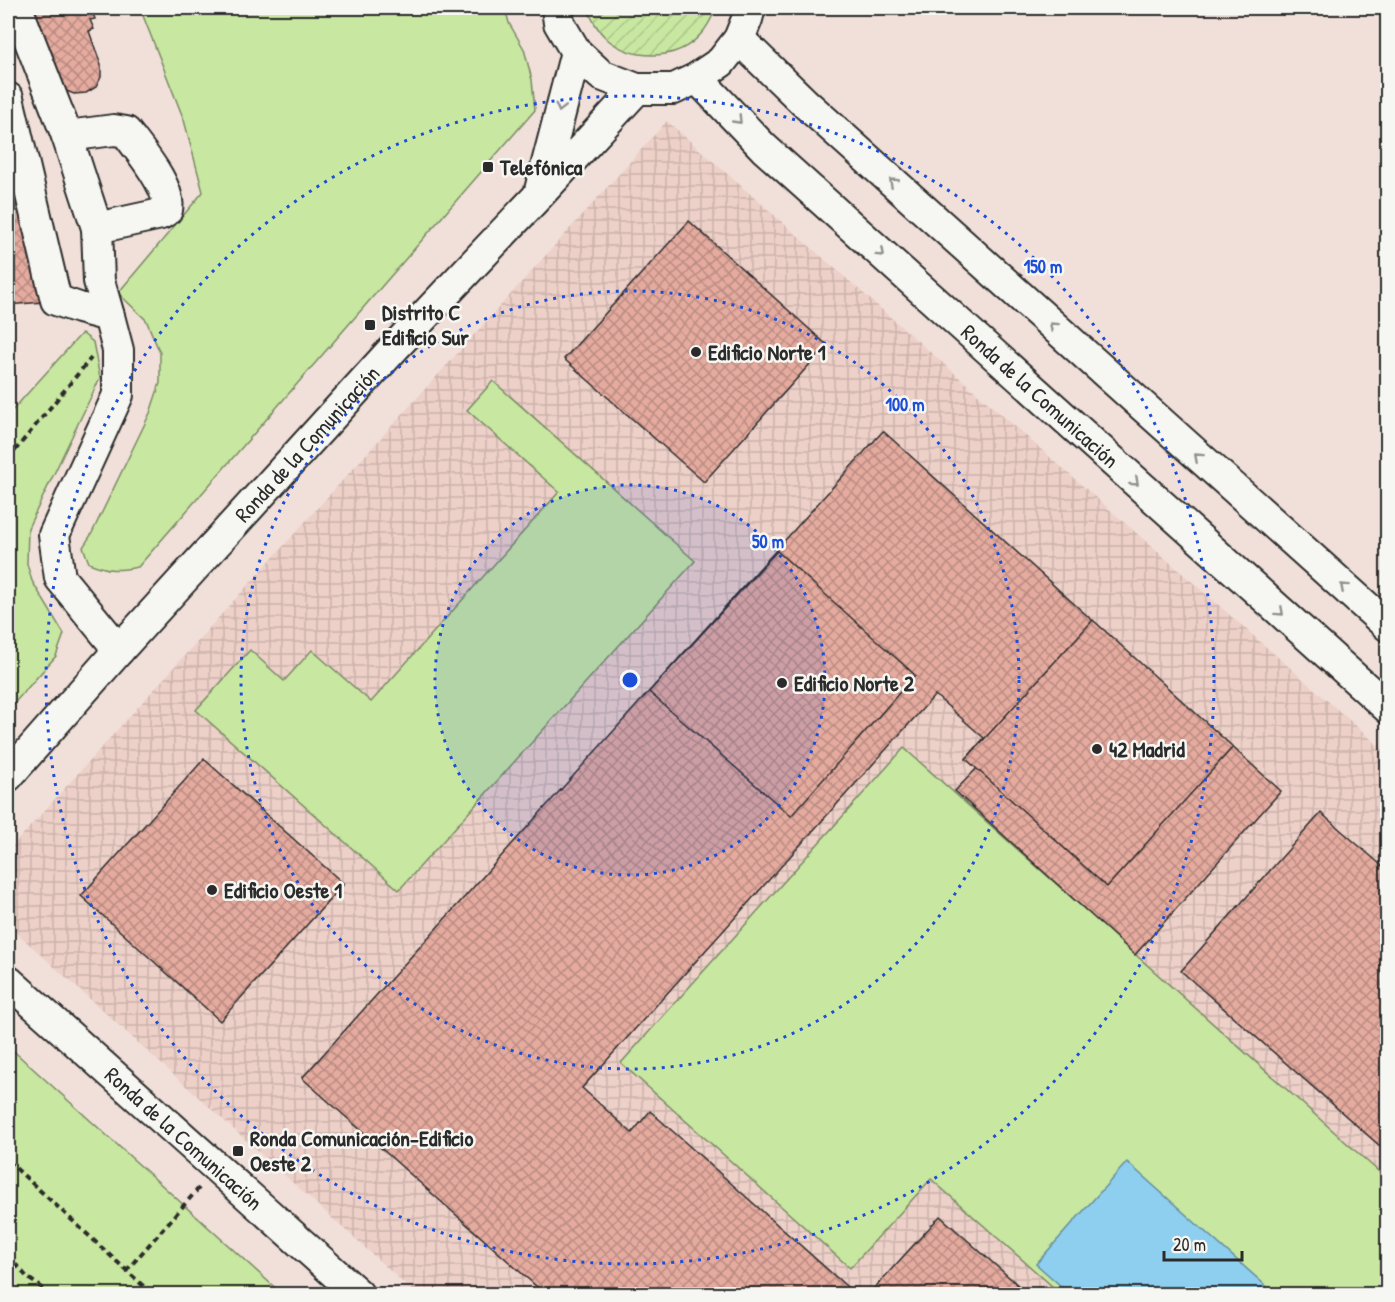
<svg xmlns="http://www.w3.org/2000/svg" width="1395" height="1302" viewBox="0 0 1395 1302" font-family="'Patrick Hand',sans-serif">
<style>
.industrial{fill:url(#industrial-grid)}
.park{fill:#c8e7a0;stroke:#7a8966;stroke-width:1.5}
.garden{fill:url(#garden-furrows);stroke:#7a8966;stroke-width:1.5}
.water{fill:#8ecfef;stroke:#668da1;stroke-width:1.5}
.building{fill:url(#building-cross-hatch);stroke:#2b2b2b;stroke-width:1.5}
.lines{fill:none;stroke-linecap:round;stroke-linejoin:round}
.minor-casing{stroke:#2b2b2b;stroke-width:34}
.path{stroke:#2b2b2b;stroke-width:4;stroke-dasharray:6 4.5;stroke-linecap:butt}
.minor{stroke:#f6f6f2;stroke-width:30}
.oneway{stroke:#90908e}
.ring{fill:none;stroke:#1d4ed8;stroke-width:3;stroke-dasharray:3 6}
.poi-dot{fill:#2b2b2b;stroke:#f6f6f2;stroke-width:2}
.labels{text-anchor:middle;stroke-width:5;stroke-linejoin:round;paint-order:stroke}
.poi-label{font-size:22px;font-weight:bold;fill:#2b2b2b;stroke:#f6f6f2;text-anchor:start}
.street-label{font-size:22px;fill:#2b2b2b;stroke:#f6f6f2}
.centre{fill:#1d4ed8;stroke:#f6f6f2;stroke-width:3}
.ring-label{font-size:18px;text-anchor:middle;font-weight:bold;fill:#1d4ed8;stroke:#f6f6f2;stroke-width:5;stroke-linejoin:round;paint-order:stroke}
</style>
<defs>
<pattern id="industrial-grid" width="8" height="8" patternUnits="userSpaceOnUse" patternTransform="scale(1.5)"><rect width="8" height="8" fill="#edd0c8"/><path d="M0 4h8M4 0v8" fill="none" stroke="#cbb3ac"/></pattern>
<pattern id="garden-furrows" width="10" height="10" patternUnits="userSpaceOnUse" patternTransform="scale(1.5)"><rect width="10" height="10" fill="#c8e7a0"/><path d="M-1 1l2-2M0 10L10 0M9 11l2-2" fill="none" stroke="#acc68a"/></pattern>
<pattern id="building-cross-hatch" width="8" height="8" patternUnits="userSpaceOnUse" patternTransform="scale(1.5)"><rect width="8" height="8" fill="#e5ab9f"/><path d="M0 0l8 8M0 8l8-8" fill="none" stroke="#ba8b82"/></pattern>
</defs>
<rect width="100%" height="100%" fill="#f1e0d9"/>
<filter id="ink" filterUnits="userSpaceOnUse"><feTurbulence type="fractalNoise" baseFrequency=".0167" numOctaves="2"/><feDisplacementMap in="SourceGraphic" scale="12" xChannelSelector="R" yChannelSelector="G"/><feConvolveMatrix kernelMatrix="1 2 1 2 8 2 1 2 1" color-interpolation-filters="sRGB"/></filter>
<g filter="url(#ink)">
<path class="industrial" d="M667,121l720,632v541h-971l-408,-369v-74z"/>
<g class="park">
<path d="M140,8h365l4,15 15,26 8,31 3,30 -397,457c-21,4 -29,4 -49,-4l-6,-16 8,-12 59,-122 10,-30v-30l-14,-33 -28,-27 85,-101 -19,-72z"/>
<path d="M82,333l11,9 7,36 -72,150 -1,36 5,17 32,53 -8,22 -48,54v-295z"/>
<path d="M493,381l202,180 -296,329 -203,-180 54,-60 34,31 28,-31 59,52 188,-210 -92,-82z"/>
<path d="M904,748l483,431v115h-326l-130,-115 -81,89 -229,-205z"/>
<path d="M8,1046l274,248h-274z"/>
</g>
<path class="garden" d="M587,8h129c-4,10 -8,19 -16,27 -23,26 -67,26 -93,4 -10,-9 -15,-20 -20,-31z"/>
<path class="water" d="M1127,1162l148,132h-205l-34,-30z"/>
<g class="building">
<path d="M28,8h63l4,11 -5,1 4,9 -5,2 12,34v12l-5,10 -10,6 -12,1 -10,-4z"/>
<path d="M8,172l35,130 -35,3z"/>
<path d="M689,221l138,124 -123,137 -140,-123z"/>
<path d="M883,431l398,360 -146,164 -180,-164 22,-23 -11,-9 18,-21 -49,-43 -353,393 50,45 18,-22 205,183h-310l-243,-216z"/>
<path d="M777,551l138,124 -124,141 -142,-124z"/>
<path d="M1093,620l140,127 -126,140 -141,-128z"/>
<path d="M204,759l140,125 -124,137 -139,-125z"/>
<path d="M1321,813l67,58v282l-207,-182z"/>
<path d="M940,1216l88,78h-159z"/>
</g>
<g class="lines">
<defs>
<g id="minor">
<path d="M17,8l50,128 30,92 2,53 10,35"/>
<path d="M557,8l2,15 17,29 25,23 36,14h37l23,-11 24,-16 18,-23 8,-20 3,-11"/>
<path d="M739,39l67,65 582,522"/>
<path id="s1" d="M697,78l67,70 624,560"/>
<path d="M8,98l48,202 23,8 30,8 9,34v45l-64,140 6,43 59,72"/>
<path d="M67,136l47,-6 12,2c13,18 46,55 41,78l-6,4 -64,14"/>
<path d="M539,194l37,-142"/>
<path id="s2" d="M8,776l111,-126 275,-302 144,-152 99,-107"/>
<path id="s3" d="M8,981l350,313"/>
</g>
</defs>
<use href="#minor" class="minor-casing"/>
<g class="path">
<path d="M8,459l83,-101"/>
<path d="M8,1161l144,133"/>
<path d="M8,1256l20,22 23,16"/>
<path d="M126,1271l73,-83"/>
</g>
<use href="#minor" class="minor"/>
</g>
<defs><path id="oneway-chevron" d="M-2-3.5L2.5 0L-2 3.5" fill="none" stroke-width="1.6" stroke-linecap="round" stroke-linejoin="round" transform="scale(1.5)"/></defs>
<g class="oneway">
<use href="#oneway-chevron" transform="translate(560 108) rotate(104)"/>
<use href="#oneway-chevron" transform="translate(738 120) rotate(46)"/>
<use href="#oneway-chevron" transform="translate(893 182) rotate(-138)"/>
<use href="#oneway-chevron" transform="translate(881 253) rotate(42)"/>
<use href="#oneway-chevron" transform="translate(1053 326) rotate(-138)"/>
<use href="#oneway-chevron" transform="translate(1198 457) rotate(-138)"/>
<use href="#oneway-chevron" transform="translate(1135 482) rotate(42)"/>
<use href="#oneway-chevron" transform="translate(1344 587) rotate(-138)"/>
<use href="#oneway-chevron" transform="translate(1280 612) rotate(42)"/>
</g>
</g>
<circle cx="630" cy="680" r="195" fill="#1d4ed8" fill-opacity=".12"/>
<g class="ring">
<circle cx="630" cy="680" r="195"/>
<circle cx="630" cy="680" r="389"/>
<circle cx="630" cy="680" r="584"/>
</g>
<g class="poi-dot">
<rect x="482" y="161" width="12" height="12" rx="3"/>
<rect x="364" y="319" width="12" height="12" rx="3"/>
<circle cx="696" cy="352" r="6"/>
<circle cx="782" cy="683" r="6"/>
<circle cx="1097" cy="749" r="6"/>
<circle cx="212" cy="890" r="6"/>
<rect x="232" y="1145" width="12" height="12" rx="3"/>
</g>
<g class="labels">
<g class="poi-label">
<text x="500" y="175">Telefónica</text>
<text x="382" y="320">Distrito C<tspan x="382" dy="25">Edificio Sur</tspan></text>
<text x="708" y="360">Edificio Norte 1</text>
<text x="794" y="691">Edificio Norte 2</text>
<text x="1109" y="757">42 Madrid</text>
<text x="224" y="898">Edificio Oeste 1</text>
<text x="250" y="1146">Ronda Comunicación-Edificio<tspan x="250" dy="25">Oeste 2</tspan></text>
</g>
<g class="street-label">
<text dy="8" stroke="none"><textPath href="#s1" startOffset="468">Ronda de la Comunicación</textPath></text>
<text dy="8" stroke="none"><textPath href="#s2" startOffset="447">Ronda de la Comunicación</textPath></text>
<text dy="8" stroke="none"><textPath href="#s3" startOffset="236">Ronda de la Comunicación</textPath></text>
</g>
</g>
<circle cx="630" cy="680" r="9" class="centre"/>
<g class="ring-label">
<text x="1043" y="273">150 m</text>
<text x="905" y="411">100 m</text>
<text x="768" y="548">50 m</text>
</g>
<rect width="1395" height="1302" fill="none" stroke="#f6f6f2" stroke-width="30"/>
<rect x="15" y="15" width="1365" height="1272" fill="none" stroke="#2b2b2b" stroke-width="2" filter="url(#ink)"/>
<path d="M1164 1251v9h78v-9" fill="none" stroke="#2b2b2b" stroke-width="3"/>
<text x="1173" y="1251" font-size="18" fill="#2b2b2b" stroke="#f6f6f2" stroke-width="4.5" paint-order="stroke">20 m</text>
</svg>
